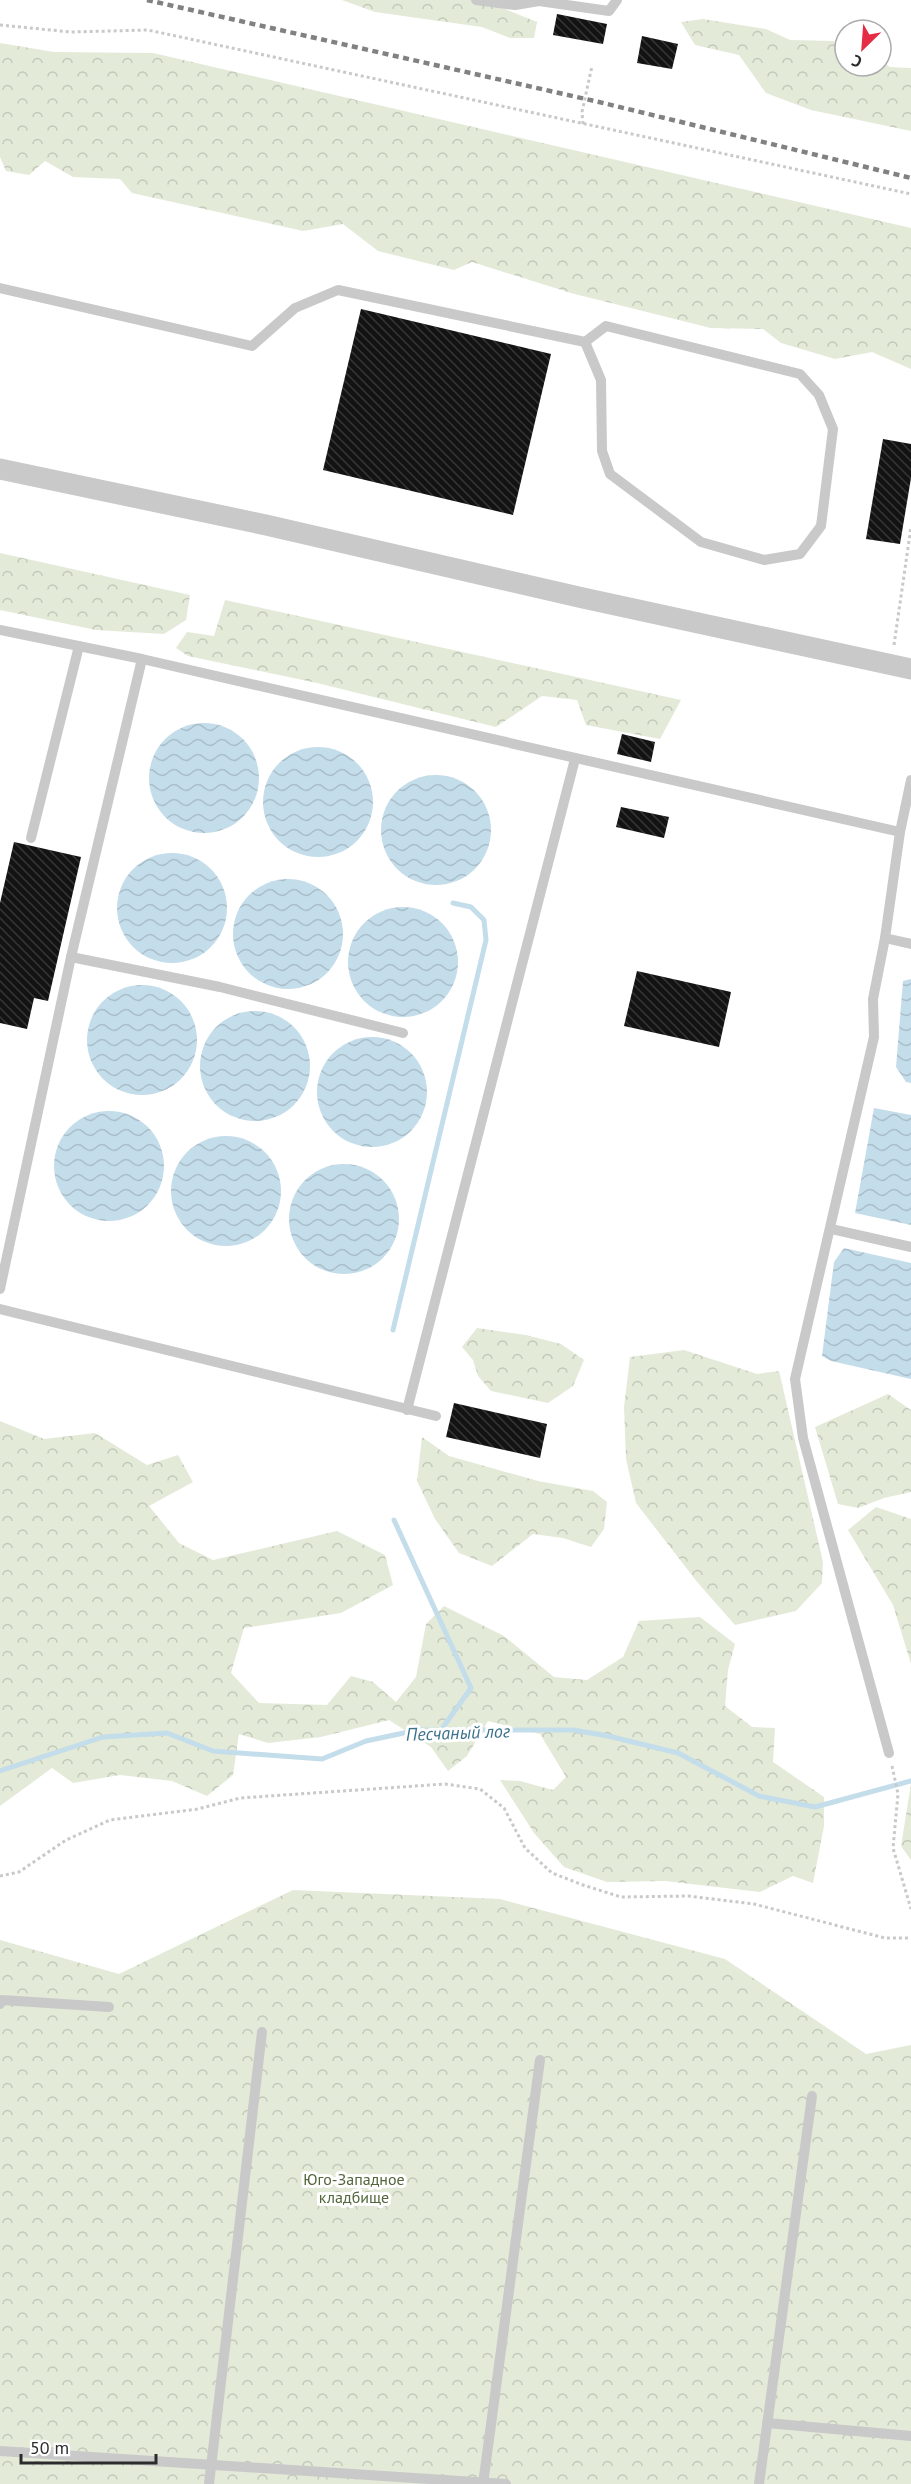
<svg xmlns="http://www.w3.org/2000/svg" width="911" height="2484" viewBox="0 0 911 2484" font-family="'PT Sans',sans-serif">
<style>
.forest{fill:url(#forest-crowns)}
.water{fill:url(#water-waves)}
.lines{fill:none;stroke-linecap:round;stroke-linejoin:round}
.stream{stroke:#c4ddea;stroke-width:5}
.building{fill:url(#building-back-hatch)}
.path{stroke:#c9c9c9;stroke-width:3;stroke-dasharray:3 3;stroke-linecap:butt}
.lane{stroke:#c9c9c9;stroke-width:10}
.street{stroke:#c9c9c9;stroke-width:21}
.rail{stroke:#818181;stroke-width:4.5;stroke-dasharray:6 4.5;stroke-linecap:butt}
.labels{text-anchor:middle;stroke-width:6;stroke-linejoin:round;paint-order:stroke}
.park-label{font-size:16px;fill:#51663a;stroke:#fff}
.water-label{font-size:18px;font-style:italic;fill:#3b718c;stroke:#fff}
</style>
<defs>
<pattern id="forest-crowns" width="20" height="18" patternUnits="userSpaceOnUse" patternTransform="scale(1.5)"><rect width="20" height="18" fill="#e3ead8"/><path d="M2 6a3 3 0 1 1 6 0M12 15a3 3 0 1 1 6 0" fill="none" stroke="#c3c9ba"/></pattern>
<pattern id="water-waves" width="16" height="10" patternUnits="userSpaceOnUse" patternTransform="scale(1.5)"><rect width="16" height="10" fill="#c4ddea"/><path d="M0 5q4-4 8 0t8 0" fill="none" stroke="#a9bec9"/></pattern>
<pattern id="building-back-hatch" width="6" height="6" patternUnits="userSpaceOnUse" patternTransform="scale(1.5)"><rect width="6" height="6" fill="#131313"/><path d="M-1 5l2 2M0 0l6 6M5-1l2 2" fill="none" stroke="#363636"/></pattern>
</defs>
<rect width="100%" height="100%" fill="#fff"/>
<g class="forest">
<path d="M342,0h141l54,22 -3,16h-24l-28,-11 -107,-15z"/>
<path d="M703,19l63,10 24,11 43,1 12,5v20h36v-4l9,5 21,1v63l-100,-21 -45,-17 -27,-38 -44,-10 -14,-23z"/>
<path d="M0,43l54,9 99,1 758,175v141l-39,-17 -37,7 -54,-16 -18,-14 -52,-1 -140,-35 -99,-31 -18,8 -76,-19 -35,-27 -40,7 -171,-38 -12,-14 -47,-2 -28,-16 -16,14 -23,-4 -6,-14z"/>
<path d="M0,553l190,42 -4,25 -22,14 -68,-4 -96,-20z"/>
<path d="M225,600l456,100 -21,39 -74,-14 -9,-25 -35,-4 -46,31 -179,-44 -129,-27 -12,-8 11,-16 27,4z"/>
<path d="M477,1328l49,7 35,9 23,16 -11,26 -25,17 -57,-12 -13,-15 -5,-16 -11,-13z"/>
<path d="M684,1350l73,24 22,-3 44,191 -1,21 -26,28 -61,14 -37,-42 -62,-80 -10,-44 -2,-52 6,-50z"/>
<path d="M888,1394l23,16v82l-27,6 -26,10 -20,-4 -23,-77z"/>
<path d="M0,1421l44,18 51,-6 52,32 31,-10 15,27 -44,24 30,37 34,17 124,-29 48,24 8,30 -52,28 -97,15 -13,45 28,30 68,2 24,-29 22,6 23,20 20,-25 10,-53 18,-18 60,30 50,41 33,3 36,-23 16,-36 61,-4 35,27 -7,26 -3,36 27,21 23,1 -2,34 51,35v29l-11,57 -20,-7 -33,16 -95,-11 -58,1 -43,-15 -30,-34 -34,-53 20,1 33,9 13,-13 -26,-43 -52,-13 -21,35 -19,15 -17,-24 -42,-27 -68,17 -53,6 -29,-9 -6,41 -26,21 -35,-15 -52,-6 -47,8 -21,-15 -52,38z"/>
<path d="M422,1437l27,19 89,25 55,10 14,11 -3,27 -13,18 -28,-9 -30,-4 -41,32 -33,-13 -24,-34 -18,-38z"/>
<path d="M876,1507l35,12v145l-18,-59 -45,-75z"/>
<path d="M911,1784v76l-10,-14z"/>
<path d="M293,1890l207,9 225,60 141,95 45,-9v439h-911v-544l119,34z"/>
</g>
<g class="water">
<circle cx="204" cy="778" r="55"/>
<circle cx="318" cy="802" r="55"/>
<circle cx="436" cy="830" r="55"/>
<circle cx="172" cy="908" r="55"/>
<circle cx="288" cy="934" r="55"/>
<circle cx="403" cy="962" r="55"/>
<path d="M911,979v104l-5,-1 -10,-15 7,-86z"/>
<circle cx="142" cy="1040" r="55"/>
<circle cx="255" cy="1066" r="55"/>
<circle cx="372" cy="1092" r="55"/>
<path d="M874,1108l37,7v110l-56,-12z"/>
<circle cx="109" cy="1166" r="55"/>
<circle cx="226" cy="1191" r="55"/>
<circle cx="344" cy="1219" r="55"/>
<path d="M844,1248l67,15v116l-80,-18 -9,-5 12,-94z"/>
</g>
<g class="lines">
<g class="stream">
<path d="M393,1330l93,-390 -2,-20 -13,-13 -18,-4"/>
<path d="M394,1520l77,168 -30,42"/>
<path d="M0,1771l103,-34 64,-4 46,18 109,8 44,-18 52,-11h155l35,6 70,17 81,43 56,11 96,-26"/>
</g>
</g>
<g class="building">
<path d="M557,14l50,10 -4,20 -50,-9z"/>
<path d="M642,36l36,8 -6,25 -35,-6z"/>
<path d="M361,309l190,45 -38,161 -190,-45z"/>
<path d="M883,439l28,5v34l-11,66 -34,-5z"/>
<path d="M622,734l33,8 -4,20 -34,-8z"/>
<path d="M621,807l48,10 -5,21 -48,-11z"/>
<path d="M14,842l67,15 -33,144 -14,-3 -7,31 -27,-6v-120z"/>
<path d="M637,971l94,21 -12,55 -95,-21z"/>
<path d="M454,1403l93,21 -7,34 -94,-21z"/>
</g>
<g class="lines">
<g class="path">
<path d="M0,25l71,7 77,-2 763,164"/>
<path d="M583,124l-1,-12 10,-46"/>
<path d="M894,645l17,-118"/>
<path d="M892,1766l6,28 -5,54 18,61"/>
<path d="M0,1876l19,-4 47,-32 44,-20 88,-11 42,-11 205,-14 35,5 24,19 21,40 27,25 31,12 38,12 67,-1 66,8 131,34h26"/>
</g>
<g class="lane">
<path d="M476,0l39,5 24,-4 70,10 8,-11"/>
<path d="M0,288l252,58 43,-38 43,-18 247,52 21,-16 194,48 19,21 14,34 -12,97 -21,28 -36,6 -63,-18 -91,-68 -8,-23 -1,-71 -16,-38"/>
<path d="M0,630l142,29 758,173"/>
<path d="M31,838l48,-192"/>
<path d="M885,938l26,6"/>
<path d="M71,957l149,30 183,46"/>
<path d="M832,1229l79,18"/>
<path d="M0,1289l71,-332 71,-298"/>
<path d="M0,1309l436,107"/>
<path d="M407,1410l168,-651"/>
<path d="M889,1753l-86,-315 -8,-59 79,-342 -1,-38 12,-61 15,-106 11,-52"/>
<path d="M0,2004l2,-4 107,7"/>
<path d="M767,2423l144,13"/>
<path d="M0,2451l506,33"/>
<path d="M209,2484l53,-452"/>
<path d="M483,2484l57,-424"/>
<path d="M759,2484l53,-388"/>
</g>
<path class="street" d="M0,469l266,56 317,73 328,71"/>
<path class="rail" d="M147,0l452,102 312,76"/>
</g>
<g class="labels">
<g class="park-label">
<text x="354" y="2185">Юго-Западное<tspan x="354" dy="18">кладбище</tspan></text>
</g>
<g class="water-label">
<text transform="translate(458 1733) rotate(-2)" y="6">Песчаный лог</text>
</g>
</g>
<g transform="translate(863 48) rotate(205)"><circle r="28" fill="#ffffff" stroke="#ababab" stroke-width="1.5"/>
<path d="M0-4.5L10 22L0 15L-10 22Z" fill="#e42c44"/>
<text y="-9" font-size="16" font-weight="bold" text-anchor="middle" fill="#2c2c2c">С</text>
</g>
<path d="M21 2454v9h135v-9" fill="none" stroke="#2c2c2c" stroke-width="3"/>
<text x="30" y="2454" font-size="18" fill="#2c2c2c" stroke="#ffffff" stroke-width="4.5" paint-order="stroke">50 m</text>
</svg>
